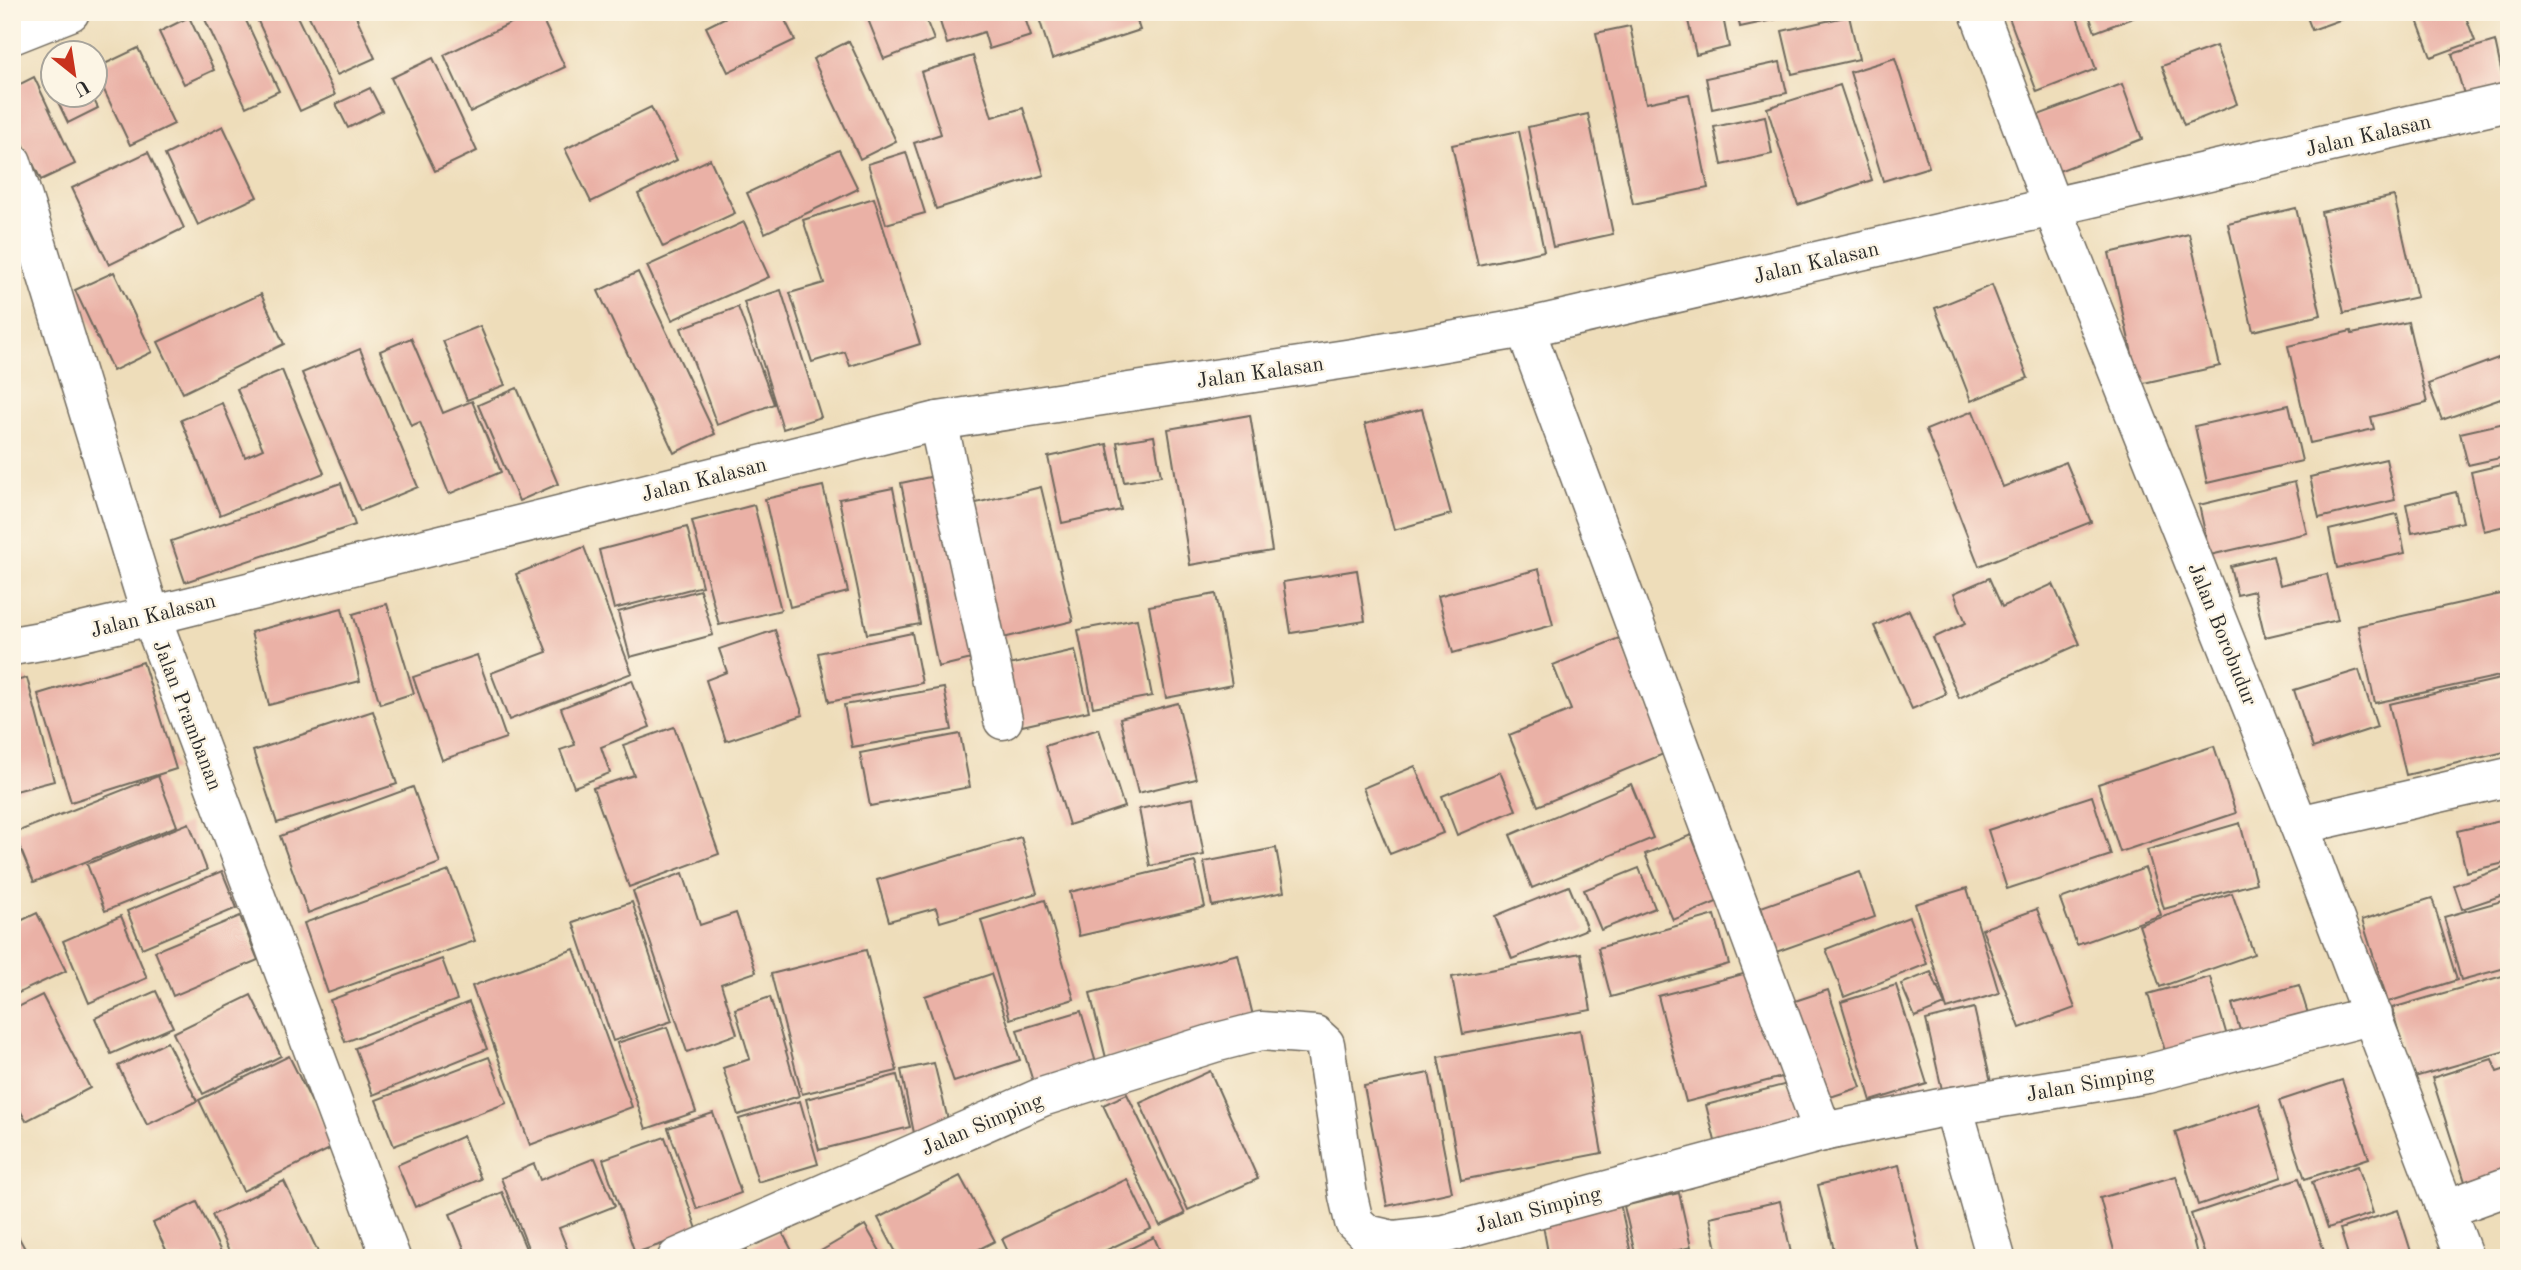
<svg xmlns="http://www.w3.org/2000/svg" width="2521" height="1270" viewBox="0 0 2521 1270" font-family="'Old Standard TT',serif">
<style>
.building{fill:#eab1a6}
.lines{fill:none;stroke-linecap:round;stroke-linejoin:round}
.minor-casing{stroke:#6f695d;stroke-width:41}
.minor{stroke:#fff;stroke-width:38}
.labels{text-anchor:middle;stroke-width:5;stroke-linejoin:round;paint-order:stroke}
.street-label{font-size:21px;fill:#2b2b2b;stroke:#fcf5e5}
</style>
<rect width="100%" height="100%" fill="#fcf5e5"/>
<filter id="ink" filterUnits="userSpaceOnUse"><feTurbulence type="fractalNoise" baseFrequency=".0143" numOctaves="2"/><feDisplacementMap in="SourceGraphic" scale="14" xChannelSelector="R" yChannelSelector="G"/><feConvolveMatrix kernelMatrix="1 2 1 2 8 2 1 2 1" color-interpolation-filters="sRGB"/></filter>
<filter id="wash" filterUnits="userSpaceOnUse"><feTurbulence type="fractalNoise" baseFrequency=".00686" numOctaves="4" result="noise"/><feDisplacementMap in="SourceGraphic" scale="28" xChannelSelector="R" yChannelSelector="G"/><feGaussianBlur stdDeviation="1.57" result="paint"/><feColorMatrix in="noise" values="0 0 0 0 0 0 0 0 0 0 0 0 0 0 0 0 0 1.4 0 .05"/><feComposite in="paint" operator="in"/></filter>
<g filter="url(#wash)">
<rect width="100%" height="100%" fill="#eeddba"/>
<g id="blocks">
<g class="building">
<path d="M204,12h38l37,79 -33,16 -44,-94z"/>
<path d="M266,12h29l40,83 -35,16 -44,-94z"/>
<path d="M307,12h47l21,46 -38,17z"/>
<path d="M534,12h5l26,55 -95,45 -26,-57z"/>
<path d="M736,12h45l14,28 -67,32 -22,-45z"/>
<path d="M865,12h58l11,28 -50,19z"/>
<path d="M937,12h86l8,24 -42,13 -5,-17 -37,12z"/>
<path d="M1037,12h97l6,18 -88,29z"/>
<path d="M1686,12h36l7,35 -33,8z"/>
<path d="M1737,12h68l1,1 -66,14z"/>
<path d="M2007,12h68l21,57 -59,23z"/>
<path d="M2088,12h58v1l-51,19z"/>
<path d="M2305,12h53l1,1 -47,17z"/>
<path d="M2414,12h50l11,29 -44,16z"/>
<path d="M1849,16l10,43 -67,15 -10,-43z"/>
<path d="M189,17l25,53 -30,14 -25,-52z"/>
<path d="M1630,26l16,77 43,-9 19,94 -75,16 -37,-171z"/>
<path d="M849,41l47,100 -36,18 -47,-100z"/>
<path d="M2495,41l10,47 -39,13 -14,-47z"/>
<path d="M2216,46l21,58 -53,21 -22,-59z"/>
<path d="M138,48l36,76 -44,21 -36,-76z"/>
<path d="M973,56l19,61 31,-9 21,67 -108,34 -22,-66 27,-9 -20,-62z"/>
<path d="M433,58l44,93 -42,20 -44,-93z"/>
<path d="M1895,58l34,109 -46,14 -33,-109z"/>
<path d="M1780,62l7,31 -75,16 -6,-31z"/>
<path d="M34,77l41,87 -34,16 -29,-59v-33z"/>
<path d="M2122,84l20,55 -91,35 -21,-56z"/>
<path d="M1840,85l32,95 -74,25 -31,-97z"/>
<path d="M370,88l12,23 -34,17 -12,-24z"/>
<path d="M54,94h37l7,14 -30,15z"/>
<path d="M651,107l26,53 -86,42 -26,-53z"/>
<path d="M1588,114l25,120 -60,13 -25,-120z"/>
<path d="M1765,116l7,38 -50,11 -8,-38z"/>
<path d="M223,126l34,71 -59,28 -33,-70z"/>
<path d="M1519,131l25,120 -66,14 -26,-120z"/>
<path d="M839,150l19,39 -93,44 -18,-40z"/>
<path d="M148,152l36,76 -75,37 -37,-77z"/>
<path d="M906,152l19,61 -39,11 -18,-60z"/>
<path d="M710,159l25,54 -72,34 -25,-53z"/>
<path d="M2394,196l23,101 -73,16 -23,-101z"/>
<path d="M874,198l46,146 -70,22 -5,-14 -33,10 -22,-69 34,-10 -21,-63z"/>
<path d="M2296,208l25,107 -68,16 -25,-107z"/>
<path d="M744,222l25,55 -97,43 -25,-54z"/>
<path d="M2189,234l31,132 -81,18 -30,-131z"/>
<path d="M114,272l38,80 -39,19 -38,-81z"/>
<path d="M638,272l77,162 -41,19 -76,-162z"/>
<path d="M1992,285l36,93 -57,23 -36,-93z"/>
<path d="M781,290l40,127 -38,12 -39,-127z"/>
<path d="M261,294l23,50 -101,49 -25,-51z"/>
<path d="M738,307l36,97 -57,21 -36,-97z"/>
<path d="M2408,322l19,81 -56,14 3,12 -64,14 -22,-97 63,-15 1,3z"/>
<path d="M480,326l25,59 -38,15 -24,-59z"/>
<path d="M411,338l32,75 29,-12 29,71 -52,22 -29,-72 -9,4 -31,-75z"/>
<path d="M360,349l58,138 -58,24 -58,-138z"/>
<path d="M2509,354v42l-67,24 -14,-36z"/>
<path d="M282,370l42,103 -104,42 -39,-95 41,-17 23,54 18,-8 -26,-60z"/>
<path d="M517,388l41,96 -39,17 -41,-96z"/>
<path d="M2289,405l13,56 -95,22 -12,-57z"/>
<path d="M1422,409l29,105 -57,16 -29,-106z"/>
<path d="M1973,411l30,76 63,-25 25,60 -112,44 -53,-136z"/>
<path d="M1250,415l22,136 -82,14 -22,-136z"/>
<path d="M2509,422v34l-41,9 -8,-32z"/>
<path d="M1154,436l7,40 -37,6 -7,-40z"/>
<path d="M1107,444l14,66 -59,13 -14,-66z"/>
<path d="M2386,459l9,41 -76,18 -9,-41z"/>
<path d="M2509,463v62l-25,6 -13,-59z"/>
<path d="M944,474l36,183 -42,10 -37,-184z"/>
<path d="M2295,482l12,51 -97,22 -11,-50z"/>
<path d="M341,483l14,42 -170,57 -14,-41z"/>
<path d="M823,486l25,106 -58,15 -25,-108z"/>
<path d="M1041,487l32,134 -74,18 -31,-134z"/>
<path d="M893,488l27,136 -53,10 -28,-135z"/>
<path d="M2456,492l7,30 -51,11 -6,-29z"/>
<path d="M754,505l27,105 -62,15 -27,-104z"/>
<path d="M2397,514l8,39 -68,15 -8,-38z"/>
<path d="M12,520l7,17 -7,3z"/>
<path d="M687,527l15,59 -88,23 -15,-59z"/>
<path d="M584,547l48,126 -123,47 -18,-47 56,-21 -31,-78z"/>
<path d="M2273,556l7,29 47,-11 11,46 -73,17 -11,-46 -17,4 -7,-29z"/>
<path d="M1539,569l14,56 -100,28 -15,-57z"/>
<path d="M1357,570l8,51 -74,12 -8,-51z"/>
<path d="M1989,578l13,29 51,-23 27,60 -121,54 -26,-60 33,-15 -12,-30z"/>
<path d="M700,590l13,45 -83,22 -12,-45z"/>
<path d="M2509,592v82l-134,29 -17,-77z"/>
<path d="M1216,594l16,91 -66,13 -17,-92z"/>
<path d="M387,604l27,89 -34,11 -27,-90z"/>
<path d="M342,608l18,73 -91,24 -18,-73z"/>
<path d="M1909,610l37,84 -34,15 -38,-83z"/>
<path d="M1137,619l15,77 -59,11 -15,-77z"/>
<path d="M775,630l28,85 -77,26 -20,-61 21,-8 -8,-23z"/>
<path d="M912,633l10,50 -93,19 -11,-49z"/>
<path d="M1619,638l47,115 -128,53 -29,-71 62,-25 -18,-45z"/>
<path d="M1075,650l14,61 -76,17 -13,-61z"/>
<path d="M477,655l29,83 -64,22 -29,-83z"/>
<path d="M143,662l33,107 -105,33 -33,-108z"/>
<path d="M2359,670l18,57 -64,21 -19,-58z"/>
<path d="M2509,677v74l-103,24 -17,-71z"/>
<path d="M27,678l27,103 -42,11v-110z"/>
<path d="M632,680l18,47 -49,20 9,26 -36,14 -14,-37 15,-5 -14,-37z"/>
<path d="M944,688l8,42 -100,17 -8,-42z"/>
<path d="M1178,703l18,76 -58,14 -18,-75z"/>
<path d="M373,711l24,73 -120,39 -24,-72z"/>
<path d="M674,727l45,127 -90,33 -36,-99 41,-13 -11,-30z"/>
<path d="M1099,729l25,78 -55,18 -24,-79z"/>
<path d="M960,734l10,53 -100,19 -10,-53z"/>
<path d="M2214,746l22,67 -116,39 -22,-68z"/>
<path d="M1415,766l28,67 -53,21 -27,-66z"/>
<path d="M1500,772l16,38 -59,25 -15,-39z"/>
<path d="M158,776l19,50 -143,56 -20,-49z"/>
<path d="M1631,784l22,54 -121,50 -22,-53z"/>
<path d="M413,787l27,76 -132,50 -28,-77z"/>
<path d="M2092,796l19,59 -104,34 -19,-59z"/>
<path d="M1193,798l11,57 -54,11 -11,-57z"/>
<path d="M2509,819v43l-43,10 -9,-41z"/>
<path d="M189,823l18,47 -102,41 -18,-47z"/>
<path d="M2240,823l16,60 -92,26 -17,-59z"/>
<path d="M1691,835l28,66 -46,19 -28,-66z"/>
<path d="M1021,837l16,56 -97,29 -4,-14 -47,13 -12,-41z"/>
<path d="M1276,848l8,44 -72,14 -8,-44z"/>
<path d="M1195,862l10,45 -126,29 -9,-44z"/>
<path d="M2509,866v27l-47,16 -8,-24z"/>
<path d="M1639,868l16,40 -54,22 -17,-40z"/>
<path d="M2145,868l16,47 -84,30 -17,-46z"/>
<path d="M222,871l15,37 -95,40 -15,-37z"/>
<path d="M449,871l26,70 -147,52 -24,-70z"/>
<path d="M1860,872l15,45 -99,35 -15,-45z"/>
<path d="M683,873l17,52 36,-12 20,59 -35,12 16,50 -50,18 -54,-161z"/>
<path d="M1569,886l18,43 -75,30 -17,-43z"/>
<path d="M1967,888l32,105 -52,16 -32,-105z"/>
<path d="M2232,893l22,61 -94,33 -21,-62z"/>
<path d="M2432,898l25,82 -69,22 -26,-82z"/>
<path d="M2509,899v68l-48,13 -17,-63z"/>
<path d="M1045,900l29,99 -64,20 -29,-99z"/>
<path d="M632,902l40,119 -59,20 -40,-119z"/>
<path d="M2037,909l38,99 -55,20 -38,-99z"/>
<path d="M37,913l29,58 -54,25v-71z"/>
<path d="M1715,915l14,49 -118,33 -13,-49z"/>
<path d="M121,916l26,62 -58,25 -26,-62z"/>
<path d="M240,916l18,44 -85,36 -18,-45z"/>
<path d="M1909,917l18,47 -83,33 -18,-48z"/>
<path d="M574,949l58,158 -102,38 -58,-159z"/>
<path d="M866,950l31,121 -95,23 -31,-120z"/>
<path d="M1581,953l10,57 -128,24 -11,-57z"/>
<path d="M1238,954l16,66 -148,38 -16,-65z"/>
<path d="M442,959l15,41 -112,42 -15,-42z"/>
<path d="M1759,970l27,106 -100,26 -28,-106z"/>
<path d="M1931,972l14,33 -30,12 -14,-33z"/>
<path d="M991,974l29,86 -66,22 -29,-86z"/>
<path d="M2509,974v76l-98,28 -19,-70z"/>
<path d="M2210,977l19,66 -61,18 -20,-67z"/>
<path d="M1896,985l31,99 -56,17 -30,-99z"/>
<path d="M2299,985l11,35 -67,20 -11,-36z"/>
<path d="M1828,990l33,97 -43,14 -32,-97z"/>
<path d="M156,991l17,36 -62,27 -16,-36z"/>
<path d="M42,995l48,93 -64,33 -14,-25v-86z"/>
<path d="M251,995l30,61 -78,38 -30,-61z"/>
<path d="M770,997l29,99 -61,19 -15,-47 27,-9 -15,-50z"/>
<path d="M469,1002l18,47 -114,46 -18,-47z"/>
<path d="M1974,1008l17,74 -48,12 -17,-74z"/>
<path d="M1081,1011l17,59 -63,18 -18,-58z"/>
<path d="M667,1027l29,85 -50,17 -29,-86z"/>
<path d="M1580,1030l22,123 -141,27 -23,-123z"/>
<path d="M167,1042l30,59 -50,24 -29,-59z"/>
<path d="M289,1056l45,91 -91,44 -44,-91z"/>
<path d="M489,1057l18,46 -113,43 -18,-46z"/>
<path d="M2492,1059l5,13 12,-4v110l-41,13 -36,-113z"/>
<path d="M934,1063l15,61 -35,9 -13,-63z"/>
<path d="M1210,1071l48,108 -70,31 -48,-107z"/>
<path d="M1429,1073l23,119 -65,14 -23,-120z"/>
<path d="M897,1075l13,52 -91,23 -13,-51z"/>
<path d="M2342,1080l27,78 -64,21 -26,-78z"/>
<path d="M1795,1082l11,43 -89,24 -11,-44z"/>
<path d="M1127,1094l58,120 -25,12 -57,-121z"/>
<path d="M800,1101l18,63 -60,18 -19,-63z"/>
<path d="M2259,1104l23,73 -84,28 -23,-73z"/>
<path d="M713,1113l28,80 -44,16 -29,-81z"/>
<path d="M463,1136l18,43 -66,28 -18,-42z"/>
<path d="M665,1137l33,95 -63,21 -32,-94z"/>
<path d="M595,1158l20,48 -56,22 12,30h-39l-31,-80 33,-14 6,16z"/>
<path d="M1899,1165l22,93h-85l-18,-73z"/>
<path d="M2358,1166l15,47 -45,15 -16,-46z"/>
<path d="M960,1176l35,65 -33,17h-63l-21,-40z"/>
<path d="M2176,1176l22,82h-82l-16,-60z"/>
<path d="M2299,1178l26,76 -11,4h-108l-15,-44z"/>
<path d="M1127,1179l24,50 -61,29h-79l-9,-19z"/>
<path d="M284,1181l37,77h-89l-20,-43z"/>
<path d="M502,1192l28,66h-62l-18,-44z"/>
<path d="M1679,1193l12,54 -44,11h-11l-12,-52z"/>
<path d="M1780,1201l12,57h-73l-9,-41z"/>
<path d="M197,1202l27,56h-54l-17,-35z"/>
<path d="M1620,1203l12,55h-83l-7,-38z"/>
<path d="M2398,1210l15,48h-64l-9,-29z"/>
<path d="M12,1225l18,33h-18z"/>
<path d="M865,1225l19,33h-75z"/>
<path d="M781,1230l15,28h-46l-4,-9z"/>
<path d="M1154,1237l9,21h-52z"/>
<path d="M737,1247l6,11h-27z"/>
</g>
</g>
</g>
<g filter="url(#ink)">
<use href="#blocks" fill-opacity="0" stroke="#6f695d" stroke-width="2"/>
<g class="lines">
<defs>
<g id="minor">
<path d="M1979,12l74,197 246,616 165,433"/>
<path d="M12,35l58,-23"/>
<path d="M12,162l139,454 240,642"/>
<path d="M1525,328l298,804"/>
<path d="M938,421l65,299"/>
<path d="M12,646l40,-7 99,-23 787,-195 415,-63 172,-30 984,-226"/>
<path d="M2299,825l210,-48"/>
<path d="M1953,1106l43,152"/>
<path d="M2446,1209l63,-23"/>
<path d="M677,1258l365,-161 172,-54 47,-12 54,4 10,9 23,152 6,26 13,12 26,6 51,-6 379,-102 112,-23 212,-35 226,-59"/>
</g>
</defs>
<use href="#minor" class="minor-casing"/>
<use href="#minor" class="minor"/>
</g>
</g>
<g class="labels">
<g class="street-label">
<text transform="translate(2368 135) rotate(-13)" y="7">Jalan Kalasan</text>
<text transform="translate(1816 262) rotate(-13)" y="7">Jalan Kalasan</text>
<text transform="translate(1260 372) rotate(-8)" y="7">Jalan Kalasan</text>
<text transform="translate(704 479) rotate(-14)" y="7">Jalan Kalasan</text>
<text transform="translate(153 615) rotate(-14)" y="7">Jalan Kalasan</text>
<text transform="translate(2223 634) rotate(68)" y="7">Jalan Borobudur</text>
<text transform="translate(188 715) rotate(69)" y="7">Jalan Prambanan</text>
<text transform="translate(2090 1083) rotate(-10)" y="7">Jalan Simping</text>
<text transform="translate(982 1124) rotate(-23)" y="7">Jalan Simping</text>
<text transform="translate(1538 1209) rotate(-15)" y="7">Jalan Simping</text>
</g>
</g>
<rect width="2521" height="1270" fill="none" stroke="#fcf5e5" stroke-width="42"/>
<g transform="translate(74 74) rotate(150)"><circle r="33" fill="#fcf5e5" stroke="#a8a49b" stroke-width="2"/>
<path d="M0-5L12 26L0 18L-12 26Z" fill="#c8321e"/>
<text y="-10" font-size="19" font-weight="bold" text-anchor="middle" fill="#2b2b2b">U</text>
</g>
</svg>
